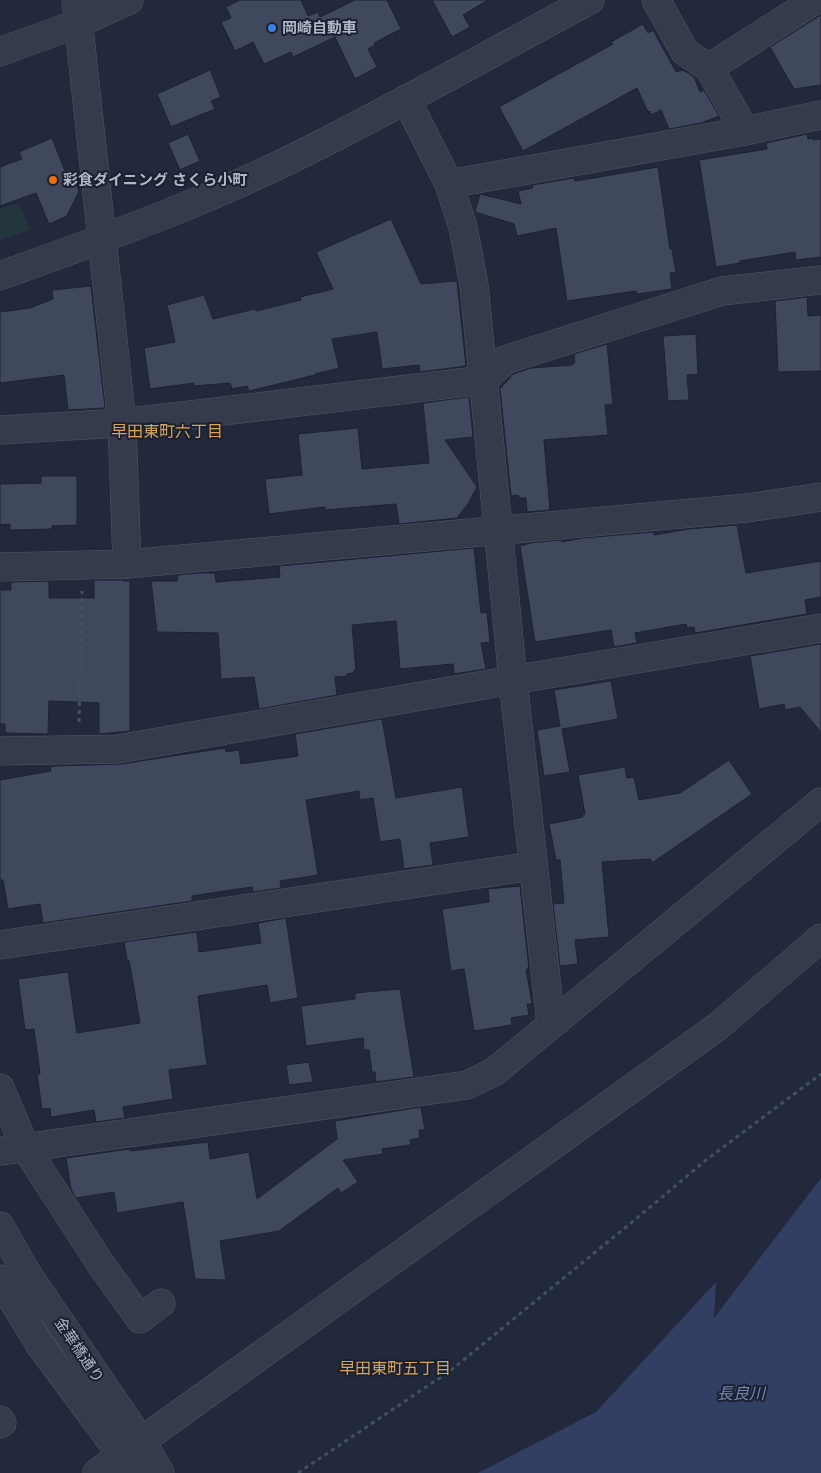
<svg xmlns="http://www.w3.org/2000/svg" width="821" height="1473" viewBox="0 0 821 1473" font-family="Helvetica,'Noto Sans JP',sans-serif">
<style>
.green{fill:#24363d}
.water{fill:#333f62}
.building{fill:#40485e;stroke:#1d2233}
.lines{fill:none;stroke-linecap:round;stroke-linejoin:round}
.minor-casing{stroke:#515667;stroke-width:29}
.path{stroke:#41535a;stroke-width:3;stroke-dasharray:4 4;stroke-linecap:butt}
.minor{stroke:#363b4c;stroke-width:28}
.shop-dot{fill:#3f7fe0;stroke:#1b2031;stroke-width:2}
.food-dot{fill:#e8710a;stroke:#1b2031;stroke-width:2}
.labels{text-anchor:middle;stroke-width:4;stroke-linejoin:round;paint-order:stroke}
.poi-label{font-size:15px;font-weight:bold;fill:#b1b6c8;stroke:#1b2031;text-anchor:start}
.street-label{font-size:15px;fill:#b1b6c8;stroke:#1b2031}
.neighbourhood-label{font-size:16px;fill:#d7a55c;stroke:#1b2031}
.water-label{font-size:16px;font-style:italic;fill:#7787b1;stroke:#1b2031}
</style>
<rect width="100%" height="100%" fill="#22293c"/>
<path class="green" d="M19,203l11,27 -30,10v-31z"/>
<path class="water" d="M821,1178v295h-343l118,-61 120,-130 -2,36z"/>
<g class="building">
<path d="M240,0h61l7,16 10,-4 2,5 35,-17h32l14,29 -27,14 1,2 -7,4 9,18 -22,12 -20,-42 -42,20 -2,-5 -27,12 -11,-22 -18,9 -14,-29 10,-4 -5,-11z"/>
<path d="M432,0h56l-25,15 7,12 -18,10z"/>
<path d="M821,15v70l-27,4 -24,-42z"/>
<path d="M643,24l5,9 5,-3 23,42 7,-2 11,7 6,15 4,-2 15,26 -18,7 -32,6 -8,-19 -10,5 -1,-4 -2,1 -11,-24 -114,63 -24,-44 114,-63 -2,-2z"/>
<path d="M210,70l11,27 -10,4 4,8 -44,18 -14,-33z"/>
<path d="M188,134l12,27 -20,9 -12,-27z"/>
<path d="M807,134l1,5 5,-1v2l8,-1v118l-25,3 -1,-8 -55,9v2l-24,4 -17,-107 68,-11 -1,-6z"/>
<path d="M52,138l13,33 5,-2 9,22 -12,25 -18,8 -13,-31 -36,13v-39l22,-8 -3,-7z"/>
<path d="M658,167l12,82h2l4,23 -6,1 2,16 -35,5 -1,-3 -69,10 -11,-73 -39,8 -3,-12 -39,-12 5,-18 41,10 -3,-13 15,-3 -1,-3 42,-7 1,3 13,-2z"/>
<path d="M391,219l30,65 36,-3 9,85 -46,6 -1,-7 -37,4 -5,-37 -45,7 7,29 -24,6v1l-66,16 -2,-5 -15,3 -2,-6 -36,3v-3l-44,6 -6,-41 31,-6 -8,-37 37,-10 9,24 42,-10 1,2 45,-11 -1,-3 33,-8 -17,-37z"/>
<path d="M91,286l14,122 -37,2 -4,-35 -64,8v-71l30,-4 23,-9 -1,-9z"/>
<path d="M807,297l1,19 13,-1v56l-43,1 -3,-71z"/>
<path d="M696,334l2,40 -11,1 2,25 -21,1 -5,-65z"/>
<path d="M607,344l6,60 -8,1 3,30 -64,5 6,70 -23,2 -1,-14h-7l-1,-3 -7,1 -11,-107 13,-15 18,-6 42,-3 -1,-2h3l-1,-9z"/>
<path d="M469,397l4,40 -28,3 32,47 -9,17 -11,14 -58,6 -3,-20 -71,6v-3l-56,7 -4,-35 37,-4 -4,-41 60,-6 4,41 67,-6 -6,-60z"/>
<path d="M41,476h36v49l-25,1v3l-42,1v-6l-10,1v-41l41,-1z"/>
<path d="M737,525l9,48 75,-12v36l-16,3 2,14 -112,19 -1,-6 -7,1 -1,-4 -51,9 2,10 -23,4 -3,-17 -76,12 -15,-96 10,-3 31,-3 1,2 21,-4 71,-6v3l35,-6z"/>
<path d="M474,548l7,65 6,-1 3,30 -9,1 5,26 -32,5 -1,-10 -53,5 -4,-48 -44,4 4,45h-2v3l-7,1v2l-12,1 2,18 -78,14 -5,-32 -33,2 -3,-46 -61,-1 -6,-51h26l1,-6 21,-2h16l1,9 64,-5 -1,-11z"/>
<path d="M94,580h29v1h7v150l-31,3v-31l-50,-2 -1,33 -43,-1v-9h-5v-134h11v-8l38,-1v17h45z"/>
<path d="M821,644v88l-21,-25 -15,3 -1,-6 -25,5 -9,-53z"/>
<path d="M611,681l7,38 -56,10 8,43 -26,4 -7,-46 23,-4 -6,-36z"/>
<path d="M382,719l14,79 66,-11 7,50 -39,6 3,22 -29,4 -4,-30 -20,3 -7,-44 -13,2 -1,-9 -53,9 12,75 -38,6 1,7 -28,4 -1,-5 -21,3 -39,6v5l-149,22 -3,-19 -32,5 -5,-29h-3v-100l51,-9 -1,-4 6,-1 65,-2 104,-16 1,4 13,-2 2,14 57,-8 -3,-22z"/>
<path d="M729,760l23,34 -100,69 -2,-4 -48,3 7,75 -34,3 3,24 -18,2 -7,-62 11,-1 -4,-43h-4l-7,-36 34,-7 -1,-3h3l-7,-39 47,-8 2,11 7,-1 5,23 41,-7z"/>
<path d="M520,886l9,83h-3l6,35h-5l2,11 -18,3 1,7 -38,6 -10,-62 -13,2 -9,-62 47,-7 -1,-13z"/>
<path d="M286,918l12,80 -28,5 -3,-18 -69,11 9,69 -38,5 4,29 -50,8 2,11 -29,4 -2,-12 -43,7 -1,-9 -8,1 -5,-35h3l-6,-45 -9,1 -7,-51 50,-7 9,61 63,-10 -11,-63h-2l-3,-18 73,-10 2,20 62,-9 -3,-20z"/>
<path d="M400,989l14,88 -38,5 -1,-10h-3l-3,-22h-5l-1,-12 -57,8 -5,-40 54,-7v-6z"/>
<path d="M309,1062l4,20 -24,3 -3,-20z"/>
<path d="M421,1107l4,23h-6l1,8 -10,2 1,5 -29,4 1,5 -40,6 15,22 -17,11 -3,-5 -59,43 -59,10 6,39 -31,-1 -12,-77 -66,11 -3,-21 -38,6 -5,-9 -5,-31 63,-9 1,2 78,-9 2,17 39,-7 8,47 80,-60 -2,-18z"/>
</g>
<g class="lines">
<defs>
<g id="minor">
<path d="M76,0l46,423 5,141"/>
<path d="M656,0l29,52 24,16"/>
<path d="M0,52l79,-29 50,-23"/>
<path d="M745,131l-36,-63 106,-68"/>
<path d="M449,184l296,-53 76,-16"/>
<path d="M0,276c96,-35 193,-69 285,-114 103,-50 204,-108 305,-162"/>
<path d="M0,430l122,-7 362,-43 21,-20 217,-69 99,-11"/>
<path d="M0,567l127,-3 620,-56 74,-11"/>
<path d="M0,751l118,-2 395,-69 -39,-395 -11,-58 -14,-43 -43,-85"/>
<path d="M0,945l533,-79"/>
<path d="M551,1024l-38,-344 308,-52"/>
<path d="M0,1088l25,59 75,116 40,56 21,-16"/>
<path d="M2,1151l465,-66 27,-13 327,-270"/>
<path d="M0,1226l26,46 115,169 19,32"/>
<path d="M0,1279l40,66 95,128"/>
<path d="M0,1420l2,3 -2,1"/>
<path d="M97,1473l620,-446 104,-89"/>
</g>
</defs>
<use href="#minor" class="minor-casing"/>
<g class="path">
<path d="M79,722l3,-131"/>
<path d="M298,1473l152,-102 198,-162 58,-49 115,-86"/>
</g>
<use href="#minor" class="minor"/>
</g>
<circle class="shop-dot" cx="272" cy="28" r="5"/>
<circle class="food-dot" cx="53" cy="180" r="5"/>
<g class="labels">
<g class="poi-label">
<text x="282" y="33">岡崎自動車</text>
<text x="63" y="185">彩食ダイニング さくら小町</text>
</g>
<g class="street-label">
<text transform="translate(79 1350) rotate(56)" y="5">金華橋通り</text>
</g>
<g class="neighbourhood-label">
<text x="167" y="437">早田東町六丁目</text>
<text x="395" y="1374">早田東町五丁目</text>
</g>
<g class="water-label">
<text x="741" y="1399">長良川</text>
</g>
</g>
</svg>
